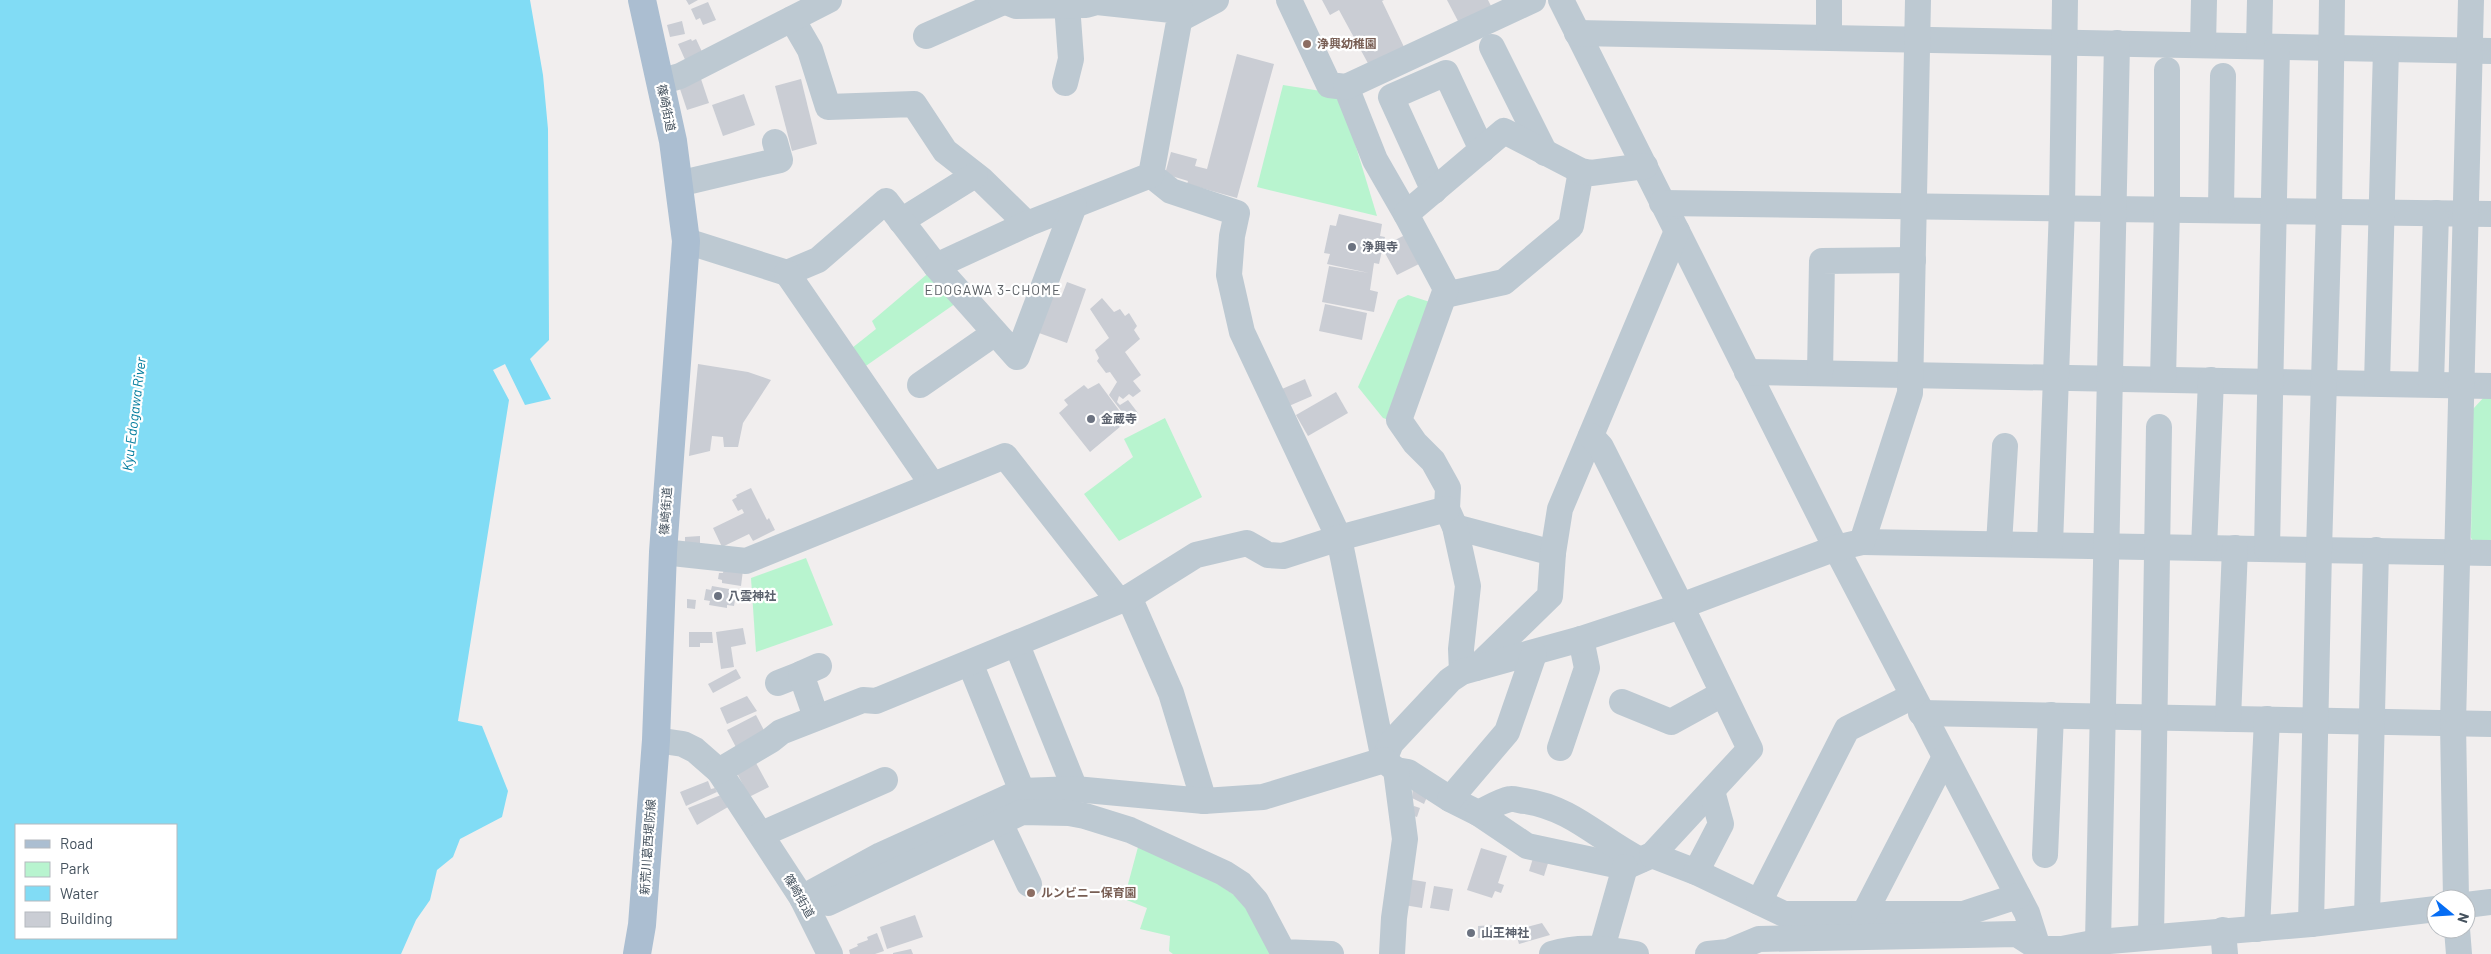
<svg xmlns="http://www.w3.org/2000/svg" width="2491" height="954" viewBox="0 0 2491 954" font-family="Barlow,'Noto Sans JP',sans-serif">
<style>
.green{fill:#b8f4cf}
.water{fill:#81dcf5;fill-rule:evenodd}
.building{fill:#cacdd4}
.lines{fill:none;stroke-linecap:round;stroke-linejoin:round}
.minor{stroke:#bdc9d2;stroke-width:26}
.major{stroke:#abbed1;stroke-width:28}
.education-dot{fill:#8d6e63;stroke:#fff;stroke-width:2}
.worship-dot{fill:#6b7280;stroke:#fff;stroke-width:2}
.labels{text-anchor:middle;stroke-width:4.5;stroke-linejoin:round;paint-order:stroke}
.education-label{font-size:12px;font-weight:bold;fill:#785e54;stroke:#fff;text-anchor:start}
.street-label{font-size:12px;fill:#45525e;stroke:#fff}
.worship-label{font-size:12px;font-weight:bold;fill:#5b616d;stroke:#fff;text-anchor:start}
.neighbourhood-label{font-size:14px;letter-spacing:1px;fill:#5a5f64;stroke:#fff}
.water-label{font-size:14px;font-style:italic;fill:#037c9d;stroke:#fff}
</style>
<rect width="100%" height="100%" fill="#f1eeee"/>
<g class="green">
<path d="M1283,85l57,9 37,122 -120,-29z"/>
<path d="M932,270l27,31 -99,69 -13,-18 29,-23 -4,-8z"/>
<path d="M1408,295l22,7 -41,118 -6,-2 -25,-31 40,-87z"/>
<path d="M2486,395l5,1v148h-15l-5,-6 2,-129z"/>
<path d="M1165,418l37,79 -83,44 -35,-47 49,-37 -9,-18z"/>
<path d="M806,558l27,67 -77,27 -5,-74z"/>
<path d="M1138,847l72,31 41,29 20,47h-98l-4,-3 1,-15 -30,-7 7,-21 -23,-9z"/>
</g>
<path class="water" d="M0,0h530l13,75 5,54 1,211 -19,19 21,40 -26,6 -20,-41 -12,6 16,30 -51,321 24,5 26,65 -6,26 -42,22 -7,18 -16,13 -7,30 -14,20 -15,34h-401zM16,825h160v113h-160z"/>
<g class="building">
<path d="M686,0h12l-9,5z"/>
<path d="M1322,0h62l-2,1 22,46 -34,20 -31,-57 -9,5z"/>
<path d="M1447,0h41l3,6 -32,17z"/>
<path d="M708,2l8,18 -13,5 -3,-7 -4,2 -5,-11z"/>
<path d="M682,21l3,13 -15,3 -3,-12z"/>
<path d="M691,39l1,2 4,-2 8,17 -17,8 -9,-20z"/>
<path d="M1237,54l37,10 -37,134 -50,-14 1,-3 -23,-7 6,-22 26,7 -2,7 12,3z"/>
<path d="M701,79l8,24 -22,7 -8,-24z"/>
<path d="M801,79l16,65 -25,7 -17,-65z"/>
<path d="M744,94l11,31 -32,11 -11,-31z"/>
<path d="M1339,214l43,10 -2,12 5,1 -6,27 -5,-1 -4,27 8,2 -4,20 -52,-10 7,-36 40,7 -42,-9 3,-10 -6,-1 6,-28 6,1z"/>
<path d="M1407,234l14,29 -24,12 -12,-22 7,-3 -3,-7z"/>
<path d="M1067,282l19,7 -19,54 -28,-10 15,-41 8,3z"/>
<path d="M1102,298l12,14 6,-3 5,7 4,-3 8,13 -3,4 6,9 -15,13 16,23 -8,6 8,10 -8,6 -4,-3 -6,5 -4,-3 -2,6 3,3 8,-5 10,13 -9,8 -20,-26 8,-13 -7,-10 -4,1 -9,-12 2,-3 -4,-8 14,-12 -19,-29z"/>
<path d="M1325,304l42,9 -5,27 -43,-9z"/>
<path d="M698,364l50,8 23,8 -28,43 -5,24h-14l-1,-10 -11,-1 -2,15 -21,5z"/>
<path d="M1305,379l7,17 -23,10 -7,-17z"/>
<path d="M1099,383l28,38 -37,31 -31,-39 9,-8 -4,-5 20,-15 4,4z"/>
<path d="M1336,392l12,21 -40,23 -12,-21z"/>
<path d="M751,488l16,32 2,-2 6,12 -22,11 -4,-7 -27,13 -9,-19 31,-15 -2,-4 -4,2 -6,-11 5,-3 -1,-2z"/>
<path d="M700,536v8l-15,1v-8z"/>
<path d="M724,567l19,3 -2,16 -19,-3v-3l-4,-1 1,-6h4z"/>
<path d="M712,586l17,3v3l7,2 -2,12 -7,-1v3l-18,-3 1,-4 -6,-1 2,-11 5,1z"/>
<path d="M687,599l9,1 -1,9 -8,-1z"/>
<path d="M743,628l3,16 -15,3 3,20 -13,2 -5,-37z"/>
<path d="M689,632h23l1,11h-13v4h-11z"/>
<path d="M736,669l5,9 -28,15 -5,-9z"/>
<path d="M747,696l10,15 -30,13 -7,-16z"/>
<path d="M756,715l10,19 -27,19 -12,-23z"/>
<path d="M756,763l13,24 -20,10 -14,-28z"/>
<path d="M708,781l3,8 4,-1 2,4 -31,14 -6,-14z"/>
<path d="M1413,785l16,7 -5,12 -12,-6z"/>
<path d="M721,795l7,12 -31,18 -9,-17z"/>
<path d="M1414,806l6,2 -3,9 -6,-2z"/>
<path d="M1481,848l26,8 -9,27 6,2 -3,8 -6,-2 -3,7 -25,-8z"/>
<path d="M1534,855l15,5 -5,16 -15,-5z"/>
<path d="M1408,879l18,3 -4,26 -18,-3z"/>
<path d="M1434,886l19,3 -4,22 -19,-3z"/>
<path d="M915,915l8,22 -36,12 -7,-22z"/>
<path d="M1542,923l8,12 -31,9 -4,-14z"/>
<path d="M1495,925l1,12 -18,1v-12z"/>
<path d="M1467,928h8v10l-7,1z"/>
<path d="M877,933l7,18 -9,3h-25l-1,-4 9,-4 -1,-2 11,-4 -1,-3z"/>
<path d="M911,949l2,5h-20v-1z"/>
</g>
<g class="lines">
<g class="minor">
<path d="M1289,0l40,85 17,2 29,73 31,54"/>
<path d="M1561,0l275,548 191,365 13,41"/>
<path d="M792,19l18,31 18,57 86,-3 31,47 37,29 45,44"/>
<path d="M1180,19l36,-19"/>
<path d="M1577,33l914,18"/>
<path d="M926,36l77,-34"/>
<path d="M1829,37v-37"/>
<path d="M2203,45l1,-45"/>
<path d="M2259,46l1,-46"/>
<path d="M1492,47l53,106"/>
<path d="M660,82l20,-6 149,-76"/>
<path d="M1065,83l6,-24 -4,-54"/>
<path d="M1346,87l187,-87"/>
<path d="M1151,175l20,16 66,22 -5,23 -3,39 13,57 97,206 45,222"/>
<path d="M678,184l102,-24 -5,-18"/>
<path d="M1434,191l-43,-94 55,-24 36,77"/>
<path d="M1662,203l829,11"/>
<path d="M2221,209l2,-133"/>
<path d="M901,221l74,-46"/>
<path d="M686,241l101,32 31,-13 68,-59 50,65 91,-42 124,-49 30,-164 -84,-9 -11,3 -70,1 -15,-6"/>
<path d="M936,266l81,91 57,-151"/>
<path d="M787,273l145,211"/>
<path d="M1445,295l59,-13 67,-56 10,-55"/>
<path d="M1747,372l744,14"/>
<path d="M1820,373l2,-112 91,-1"/>
<path d="M2163,379l4,-171v-138"/>
<path d="M2377,383l9,-334"/>
<path d="M2431,384l5,-171"/>
<path d="M920,385l75,-52"/>
<path d="M1455,527l98,26"/>
<path d="M1862,542l629,11"/>
<path d="M1999,544l6,-98"/>
<path d="M2050,545l12,-338 3,-207"/>
<path d="M2204,548l7,-168"/>
<path d="M2267,549l10,-502"/>
<path d="M663,552l83,9 259,-105 113,144"/>
<path d="M1129,597l42,96 33,108"/>
<path d="M1017,645l58,144"/>
<path d="M970,663l52,128"/>
<path d="M1476,668l74,-72 3,-43 7,-44 117,-278"/>
<path d="M1462,672l-1,-23 7,-63 -13,-59 -8,-18 1,-21 -15,-27 -18,-18 -16,-23 47,-131 -40,-75 98,-83 77,40 10,2 54,-7"/>
<path d="M778,683l23,-9"/>
<path d="M1622,702l49,20 51,-28"/>
<path d="M1921,713l570,11"/>
<path d="M816,717l-15,-43 18,-8"/>
<path d="M2228,719l7,-171"/>
<path d="M656,740l27,4 12,6 24,21 83,127 28,56"/>
<path d="M1560,748l27,-80 -6,-29"/>
<path d="M1384,760l7,-17 59,-63 12,-8 119,-33 100,-33 155,-58 26,-6 48,-149 8,-393"/>
<path d="M1396,770l12,2 42,27 28,14 49,33 98,21 27,-12 98,-106 -69,-143 -80,-159 -10,-11"/>
<path d="M719,771l52,-31 10,-8 82,-32 13,1 253,-104 67,-42 51,-12 21,12 15,1 56,-18 108,-29"/>
<path d="M1450,799l57,-67 27,-78"/>
<path d="M992,806l37,78"/>
<path d="M1478,813c9,-4 22,-12 32,-14 4,-1 10,2 15,2 47,7 74,38 115,59"/>
<path d="M762,834l123,-54"/>
<path d="M1652,855l44,17 88,42h179l55,-18"/>
<path d="M2045,855l6,-140"/>
<path d="M1696,872l25,-48 -9,-33"/>
<path d="M802,898l79,-43 141,-64 53,-2 129,12 59,-4 121,-37 12,10 9,69 -11,79 -2,36"/>
<path d="M2456,899l-3,-176 18,-723"/>
<path d="M1759,902l88,-173 66,-33"/>
<path d="M828,903l194,-91 47,1 16,3 45,14 94,43 17,11 15,17 27,51 48,2"/>
<path d="M2466,905l25,-3"/>
<path d="M1864,914l81,-157"/>
<path d="M2367,917l9,-367"/>
<path d="M2311,924l8,-374 10,-339 3,-211"/>
<path d="M2257,929l10,-210"/>
<path d="M2457,929l2,25"/>
<path d="M2223,930l2,24"/>
<path d="M2151,937l8,-510"/>
<path d="M2098,942l19,-899"/>
<path d="M1602,948l23,-81"/>
<path d="M1552,954c28,-9 55,-5 84,0"/>
<path d="M1708,954l20,-2 31,-13 258,-5 23,15h22l36,-7 213,-18 125,-15"/>
</g>
<path class="major" d="M637,954l5,-29 14,-185 7,-188 23,-311 -13,-100 -31,-141"/>
</g>
<g class="education-dot">
<circle cx="1307" cy="44" r="5"/>
<circle cx="1031" cy="893" r="5"/>
</g>
<g class="worship-dot">
<circle cx="1352" cy="247" r="5"/>
<circle cx="1091" cy="419" r="5"/>
<circle cx="718" cy="596" r="5"/>
<circle cx="1471" cy="933" r="5"/>
</g>
<g class="labels">
<g class="education-label">
<text x="1317" y="48">浄興幼稚園</text>
<text x="1041" y="897">ルンビニー保育園</text>
</g>
<g class="street-label">
<text transform="translate(666 108) rotate(78)" y="4">篠崎街道</text>
<text transform="translate(666 511) rotate(-86)" y="4">篠崎街道</text>
<text transform="translate(648 847) rotate(-86)" y="4">新荒川葛西堤防線</text>
<text transform="translate(799 896) rotate(60)" y="4">篠崎街道</text>
</g>
<g class="worship-label">
<text x="1362" y="251">浄興寺</text>
<text x="1101" y="423">金蔵寺</text>
<text x="728" y="600">八雲神社</text>
<text x="1481" y="937">山王神社</text>
</g>
<g class="neighbourhood-label">
<text x="993" y="295">EDOGAWA 3-CHOME</text>
</g>
<g class="water-label">
<text transform="translate(134 414) rotate(-83)" y="5">Kyu-Edogawa River</text>
</g>
</g>
<rect x="15" y="824" width="162" height="115" fill="#ffffff" stroke="#b5babf"/>
<rect x="25" y="840" width="25" height="8" fill="#abbed1" stroke="#b5babf"/>
<text x="60" y="849" font-size="15" fill="#45525e">Road</text>
<rect x="25" y="862" width="25" height="15" fill="#b8f4cf" stroke="#b5babf"/>
<text x="60" y="874" font-size="15" fill="#45525e">Park</text>
<rect x="25" y="886" width="25" height="15" fill="#81dcf5" stroke="#b5babf"/>
<text x="60" y="899" font-size="15" fill="#45525e">Water</text>
<rect x="25" y="912" width="25" height="15" fill="#cacdd4" stroke="#b5babf"/>
<text x="60" y="924" font-size="15" fill="#45525e">Building</text>
<g transform="translate(2451 914) rotate(108)"><circle r="24" fill="#ffffff" stroke="#b5babf"/>
<path d="M0-4L9 19L0 12L-9 19Z" fill="#066df4"/>
<text y="-8" font-size="14" font-weight="bold" text-anchor="middle" fill="#45525e">N</text>
</g>
</svg>
